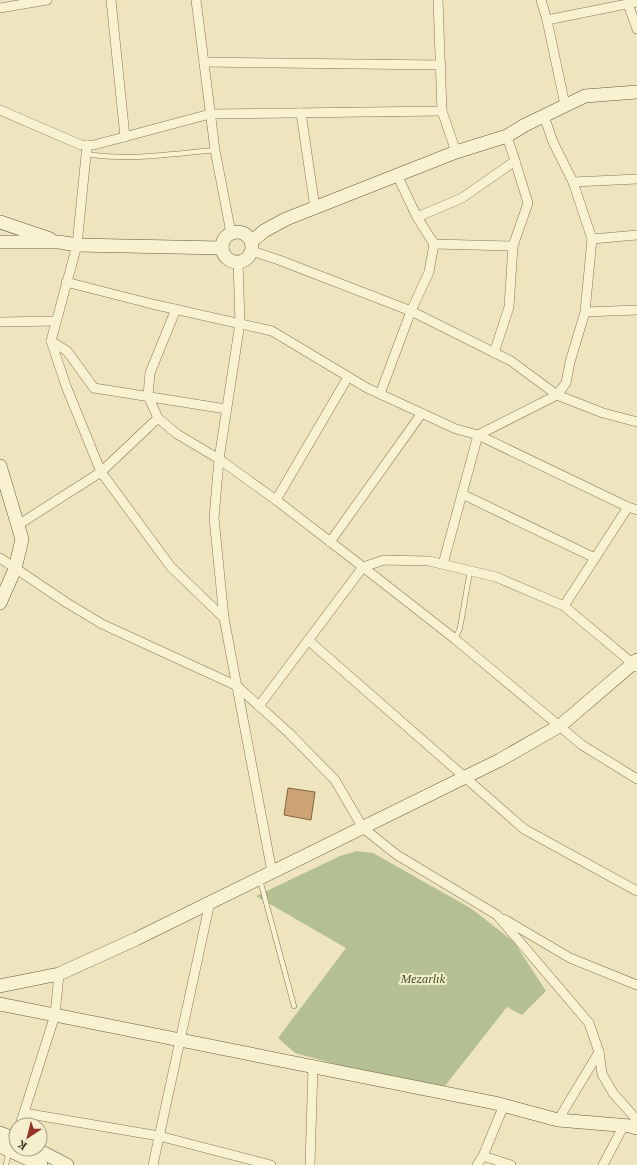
<svg xmlns="http://www.w3.org/2000/svg" width="637" height="1165" viewBox="0 0 637 1165" font-family="'PT Serif',serif">
<style>
.cemetery{fill:#b5c092}
.building{fill:#cca374;stroke:#85623d}
.lines{fill:none;stroke-linecap:round;stroke-linejoin:round}
.lane-casing{stroke:#867657;stroke-width:5.5}
.street-casing{stroke:#867657;stroke-width:10}
.secondary-casing{stroke:#68573a;stroke-width:14}
.lane{stroke:#f9f2d1;stroke-width:4.5}
.street{stroke:#f9f2d1;stroke-width:9}
.secondary{stroke:#f9f2d1;stroke-width:13}
.labels{text-anchor:middle;stroke-width:4;stroke-linejoin:round;paint-order:stroke}
.park-label{font-size:12px;font-style:italic;fill:#405222;stroke:#f5efce}
</style>
<rect width="100%" height="100%" fill="#eee5be"/>
<path class="cemetery" d="M357,851l16,2 99,56 42,33 32,49 -24,24 -15,-8 -62,79 -99,-19 -51,-14 -17,-15 68,-90 -90,-52 84,-40z"/>
<path class="building" d="M288,788l27,4 -4,28 -27,-5z"/>
<g class="lines">
<defs>
<g id="lane">
<path d="M86,154c43,7 86,0 129,-4"/>
<path d="M455,639l5,-11 10,-57"/>
<path d="M260,880l34,126"/>
<path d="M6,1165l3,-14"/>
</g>
<g id="street">
<path d="M111,0l14,137"/>
<path d="M196,0l19,150 16,83"/>
<path d="M438,0l4,111 14,41"/>
<path d="M541,0l6,20 18,85"/>
<path d="M628,4l9,25"/>
<path d="M0,8l47,-8"/>
<path d="M547,20l90,-18"/>
<path d="M204,62l237,3"/>
<path d="M0,110l81,35h13l116,-31 232,-3"/>
<path d="M301,113l14,95"/>
<path d="M87,145l-10,100 -26,96 15,45 35,86 70,95 53,51"/>
<path d="M573,182l64,-3"/>
<path d="M417,217l45,-19 53,-37 -8,-25"/>
<path d="M592,239l45,-4"/>
<path d="M434,244l79,2"/>
<path d="M252,251l27,9 132,51 100,50 46,34 46,18 34,9"/>
<path d="M238,262l2,61 -21,136 -5,59 10,100 48,254"/>
<path d="M66,282l86,22 120,27 95,57 89,41 22,6 150,72 9,3"/>
<path d="M176,309l-26,64 -2,23 10,22 19,16 42,25 57,41 87,67 92,72 127,106 55,34"/>
<path d="M585,312l52,-2"/>
<path d="M0,322l56,-1"/>
<path d="M51,341l16,10 27,37 132,21"/>
<path d="M494,353l15,-46 4,-61 15,-43 -13,-42"/>
<path d="M380,394l31,-83 18,-39 5,-28 -17,-27 -20,-42"/>
<path d="M462,494l133,64"/>
<path d="M276,500l72,-123"/>
<path d="M18,525l83,-53 57,-54"/>
<path d="M330,542l92,-129"/>
<path d="M0,558l67,45 35,21 135,62 52,47 46,47 28,48 34,27 100,60 92,108 10,29 3,22 11,19 24,27"/>
<path d="M443,564l35,-129 79,-40 9,-12 4,-21 15,-50 7,-73 -19,-57 -20,-40 -9,-26"/>
<path d="M564,606l64,-99"/>
<path d="M308,640l216,189 113,62"/>
<path d="M259,706l104,-139 21,-7 45,1 67,16 68,29 73,61"/>
<path d="M504,919l66,39 67,27"/>
<path d="M24,1113l135,23 112,29"/>
<path d="M558,1120l41,-68"/>
<path d="M20,1125l35,-110 4,-41"/>
<path d="M483,1156l28,9"/>
<path d="M153,1165l57,-263"/>
<path d="M310,1165l3,-99"/>
<path d="M477,1165l6,-9 21,-51"/>
<path d="M603,1165l21,-40"/>
</g>
<g id="secondary">
<path d="M0,222l50,17"/>
<circle cx="237" cy="247" r="15"/>
<path d="M0,242h59l18,3 145,3"/>
<path d="M251,242l13,-11 22,-12 170,-67 51,-16 18,-11 60,-29 52,-4"/>
<path d="M0,466l22,73 -7,30 -15,34"/>
<path d="M0,986l59,-12 77,-35 364,-179 61,-35 76,-65"/>
<path d="M0,1004l495,99 63,17 72,6 7,2"/>
<path d="M0,1133l16,6"/>
<path d="M0,1146l41,19"/>
<path d="M36,1149l31,16"/>
</g>
</defs>
<use href="#lane" class="lane-casing"/>
<use href="#street" class="street-casing"/>
<use href="#secondary" class="secondary-casing"/>
<use href="#lane" class="lane"/>
<use href="#street" class="street"/>
<use href="#secondary" class="secondary"/>
</g>
<g class="labels">
<g class="park-label">
<text x="423" y="983">Mezarlık</text>
</g>
</g>
<g transform="translate(28 1137) rotate(215)"><circle r="19" fill="#f5efce" stroke="#a8a187"/>
<path d="M0-3L7 15L0 10L-7 15Z" fill="#953327"/>
<text y="-6" font-size="11" font-weight="bold" text-anchor="middle" fill="#352b1c">K</text>
</g>
</svg>
